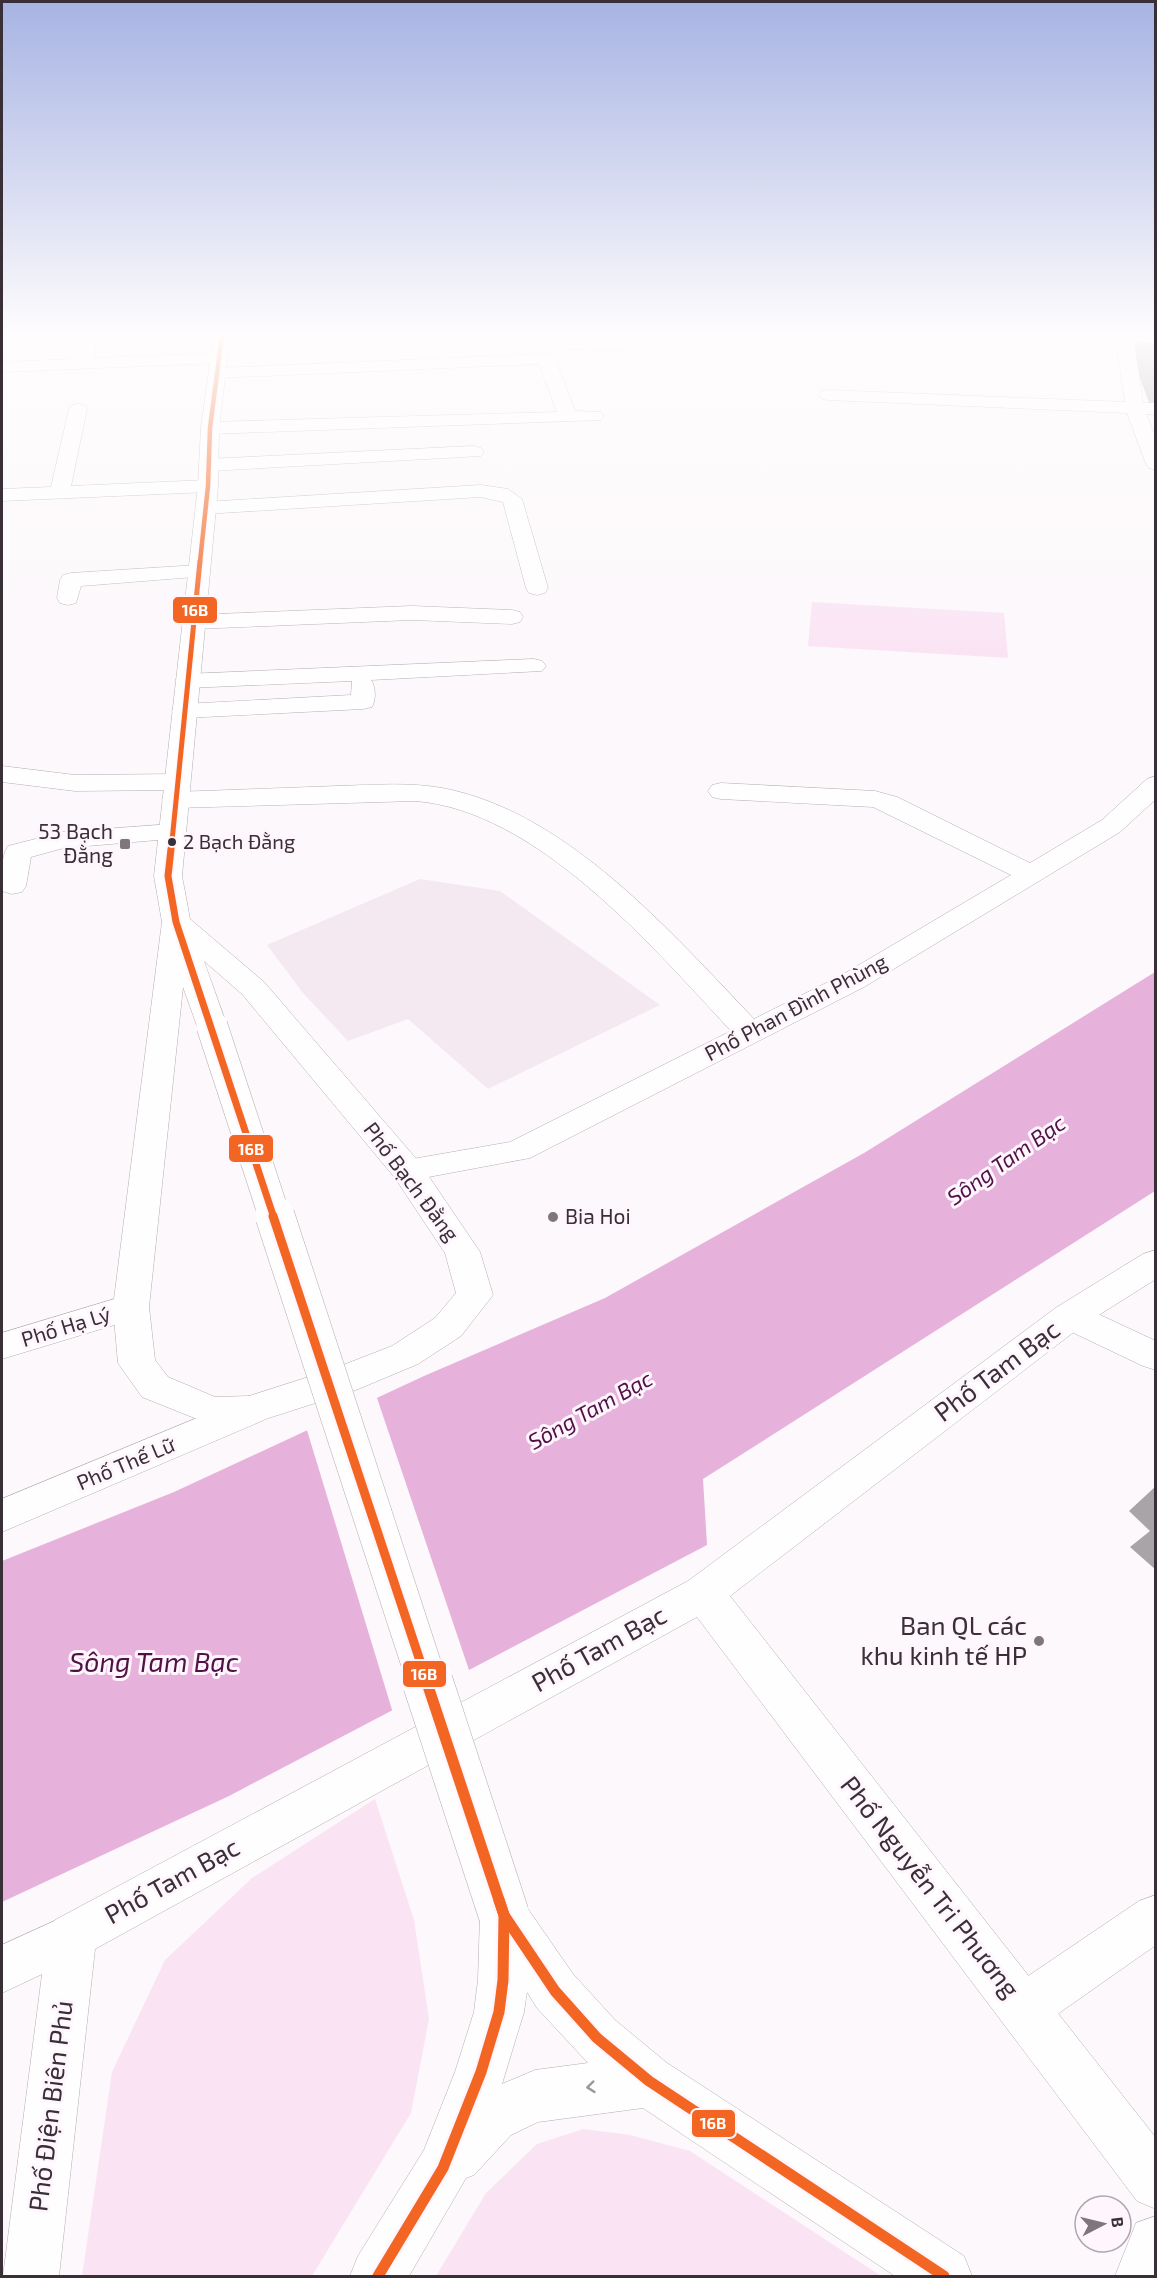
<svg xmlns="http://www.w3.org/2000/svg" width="1157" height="2278" viewBox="0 0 1157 2278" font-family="'Exo 2',sans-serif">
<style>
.built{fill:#f4e9f1}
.green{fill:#fae4f4}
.water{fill:#e6b2db}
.pier{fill:#fcf8fb}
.building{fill:#a9a4a8}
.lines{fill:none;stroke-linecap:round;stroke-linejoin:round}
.minor-casing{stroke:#b3aeb2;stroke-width:1}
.major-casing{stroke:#b3aeb2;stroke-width:1}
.minor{fill:#fffefe;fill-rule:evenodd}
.major{fill:#fffefe;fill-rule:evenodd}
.major-bridge-far2-casing{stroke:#b3aeb2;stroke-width:32;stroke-linecap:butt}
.major-bridge-far1-casing{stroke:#b3aeb2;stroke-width:40;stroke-linecap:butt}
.major-bridge-casing{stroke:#b3aeb2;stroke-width:51;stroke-linecap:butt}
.major-bridge-far2{stroke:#fffefe;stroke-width:31}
.major-bridge-far1{stroke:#fffefe;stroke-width:39}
.major-bridge{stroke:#fffefe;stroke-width:50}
.bus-1-far4-casing{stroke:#fef6fc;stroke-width:7}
.bus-1-far3-casing{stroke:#fef6fc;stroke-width:8}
.bus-1-far2-casing{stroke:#fef6fc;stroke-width:11}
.bus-1-far1-casing{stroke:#fef6fc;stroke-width:14}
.bus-1-casing{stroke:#fef6fc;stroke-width:16}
.bus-1-far4{stroke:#f26522;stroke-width:4.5}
.bus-1-far3{stroke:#f26522;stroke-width:5}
.bus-1-far2{stroke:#f26522;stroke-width:7}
.bus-1-far1{stroke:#f26522;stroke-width:9}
.bus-1{stroke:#f26522;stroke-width:11}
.oneway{stroke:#9c979a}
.bus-dot{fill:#383036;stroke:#fef6fc;stroke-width:2}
.poi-dot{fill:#7d767b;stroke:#fef6fc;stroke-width:2}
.labels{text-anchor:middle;stroke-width:6;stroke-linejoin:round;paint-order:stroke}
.bus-label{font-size:20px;fill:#383036;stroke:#fef6fc;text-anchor:start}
.poi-label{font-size:21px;fill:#383036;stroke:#fef6fc;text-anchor:end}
.street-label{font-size:21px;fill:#383036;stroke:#fef6fc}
.water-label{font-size:22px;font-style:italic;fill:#511147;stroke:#fef6fc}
.near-street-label{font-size:26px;fill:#383036;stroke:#fef6fc}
.near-poi-label{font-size:26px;fill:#383036;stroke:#fef6fc;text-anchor:end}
.near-water-label{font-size:27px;font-style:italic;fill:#511147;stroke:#fef6fc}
.line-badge{stroke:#fef6fc;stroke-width:2}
.badge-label{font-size:16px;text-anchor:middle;font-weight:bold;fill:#fff}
</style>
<rect width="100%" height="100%" fill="#fcf8fb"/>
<path class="built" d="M420,879l80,12 160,114 -172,84 -80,-70 -60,22 -45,-48 -36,-48z"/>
<g class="green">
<path d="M812,602l192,11 4,45 -200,-12z"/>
<path d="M375,1799l39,121 15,99 -18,94 -99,163h-230l30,-204 53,-112 87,-82z"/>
<path d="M583,2129l47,6 60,16 191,125h-445l50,-83 51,-49z"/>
</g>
<path class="water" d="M1155,972v219l-452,288 4,66 -478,251 -227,106v-341l172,-69 250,-116 181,-78 259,-145z"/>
<path class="pier" d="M376,1395l94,278 -77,40 -87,-286z"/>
<g class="building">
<path d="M1124,336l32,2v80h-1z"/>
<path d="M1156,1486v84l-26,-23 20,-16 -21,-20z"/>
</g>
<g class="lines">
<defs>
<g id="minor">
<path d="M81,335h16l-3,23 125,-5 6,1 3,4 -3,4 -6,1 -217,9v-10l74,-3z"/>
<path d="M540,335h16l1,3 61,3 6,1 3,4 -3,4 -6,1 -69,-3 -6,-1z"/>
<path d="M1084,335h72v8l-22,-1 9,61h13v11h-10l10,24v32l-7,-2 -3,-4 -19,-51 -299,-13 -6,-1 -3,-4 3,-4 6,-1 297,12 -9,-61 -30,-2z"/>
<path d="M546,354l6,1 3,4 20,52 26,1 2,4 -2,4 -391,14 -7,-2 -2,-4 2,-4 7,-2 347,-10 -18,-48 -321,14 -6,-1 -3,-4 3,-4 6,-1z"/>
<path d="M78,404l6,1 3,4 -16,77 137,-6 7,2 3,4 -3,4 -7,2 -206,9v-12l49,-2 18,-78 3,-4z"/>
<path d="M474,446l7,2 3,4 -3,4 -272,15 -7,-2 -3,-4 3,-4 7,-2z"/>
<path d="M481,485l27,4 14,10 26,89 -3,5 -8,2 -8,-2 -3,-5 -23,-86 -22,-5 -276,17 -7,-2 -3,-4 3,-4 7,-2z"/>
<path d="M199,565l8,1 3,5 -3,5 -126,10 -5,17 -8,2 -8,-2 -3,-5 3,-18 3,-5 8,-2z"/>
<path d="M412,606l100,4 8,2 3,5 -3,5 -8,2 -100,-4 -218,9 -8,-2 -3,-5 3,-5 8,-2z"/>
<path d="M534,659l8,2 4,5 -4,5 -171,9c5,7 5,20 1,27l-9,2 -179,9 -9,-2 -3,-5 3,-5 9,-2 167,-9 1,-14 -165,7 -8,-2 -4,-5 4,-5 8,-2z"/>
<path d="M2,766l73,9 102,-1 9,3 4,5 -4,5 -9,3 -102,1 -73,-9z"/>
<path d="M1156,776v23l-36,33 -256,155 -334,171 -123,23 -12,-3 -5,-8 5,-8 115,-20 221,-111c-79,-85 -195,-221 -316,-230l-240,7 -9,-2 -4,-6 4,-6 9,-2c54,-2 109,-4 163,-6 34,-1 70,-4 104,2 124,23 229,144 312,231l88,-44 169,-100 -138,-68 -152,-8 -9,-2 -4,-6 4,-6 9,-2 154,8 22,6 133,66 72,-43 45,-41z"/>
<path d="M172,824l9,2 4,6 -4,6 -117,10 -33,9 -5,29 -4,6 -10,2 -10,-3c0,-15 -2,-32 6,-45l55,-14z"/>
<path d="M131,1294l13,4 5,9 -5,9 -142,43v-26z"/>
<path d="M1070,1303l13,4 73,34v29l-13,-4 -86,-41 -5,-9 5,-9z"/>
<path d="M250,1396l14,4 5,10 -5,10 -262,112v-33z"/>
<path d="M1156,1895v50l-114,80 -18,7 -18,-7 -7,-17 7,-17 133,-90z"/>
<path d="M72,1913l17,7 8,16 -8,16 -87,41v-48z"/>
</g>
<g id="major">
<path d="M214,335h16l-11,93 -1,58 -36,390 8,43 74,63 155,180 61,90 13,43 -32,41 -43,28 -62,26 -106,34 -38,1 -70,-28 -24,-34 -5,-56 49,-385 -8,-46 44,-390 3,-58zM204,961l38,33 153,184 50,75 11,40 -21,25 -43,28 -62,24 -81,26 -34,1 -47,-20 -13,-17 -6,-53 34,-320 14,39 4,7 11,2 11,-2 4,-7z"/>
<path d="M1156,1250v29l-73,46 -353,271 426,542v71l-19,-8 -440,-584 -602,332 -36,327h-56l44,-340 8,-16 633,-339 369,-274 86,-53z"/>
<path d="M504,1892l17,7 52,75 42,46 52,43 297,193 8,20h-77l-252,-168 -105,14 -27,13 -37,40 -8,3 -57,98h-59l8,-20 66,-106 31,-78 19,-60 4,-32 2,-65 7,-16zM527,1992l10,16 51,55 -53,7 -33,14 22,-72z"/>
<path d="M1156,2216v60h-41l21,-53z"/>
</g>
</defs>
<use href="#minor" class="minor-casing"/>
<use href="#major" class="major-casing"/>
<use href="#minor" class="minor"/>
<use href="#major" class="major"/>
<defs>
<path id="major-bridge-far2" d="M212,1026l63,192"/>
<path id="major-bridge-far1" d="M275,1216l153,469"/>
<path id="major-bridge" d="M428,1683l76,232"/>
</defs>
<use href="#major-bridge-far2" class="major-bridge-far2-casing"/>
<use href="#major-bridge-far1" class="major-bridge-far1-casing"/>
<use href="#major-bridge" class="major-bridge-casing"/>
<use href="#major-bridge-far2" class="major-bridge-far2"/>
<use href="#major-bridge-far1" class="major-bridge-far1"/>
<use href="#major-bridge" class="major-bridge"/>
<defs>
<path id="bus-1-far4" d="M200,562l8,-76 2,-58 12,-93"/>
<path id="bus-1-far3" d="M171,851l29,-290"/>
<path id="bus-1-far2" d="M171,849l-3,27 8,46 98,296"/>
<path id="bus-1-far1" d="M273,1216l155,469"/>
<g id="bus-1">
<path d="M427,1683l77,232 51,76 42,47 52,43 295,195"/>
<path d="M378,2276l65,-108 38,-96 18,-60 4,-32 1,-65 -5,-15"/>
</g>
</defs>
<use href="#bus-1-far4" class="bus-1-far4-casing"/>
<use href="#bus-1-far3" class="bus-1-far3-casing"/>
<use href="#bus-1-far2" class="bus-1-far2-casing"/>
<use href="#bus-1-far1" class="bus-1-far1-casing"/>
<use href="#bus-1" class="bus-1-casing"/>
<use href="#bus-1-far4" class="bus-1-far4"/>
<use href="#bus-1-far3" class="bus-1-far3"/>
<use href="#bus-1-far2" class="bus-1-far2"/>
<use href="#bus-1-far1" class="bus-1-far1"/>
<use href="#bus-1" class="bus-1"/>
</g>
<defs><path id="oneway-chevron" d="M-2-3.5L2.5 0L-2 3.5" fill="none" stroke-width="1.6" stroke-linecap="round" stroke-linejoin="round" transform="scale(1.5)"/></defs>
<use class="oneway" href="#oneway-chevron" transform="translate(591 2087) rotate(174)"/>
<linearGradient id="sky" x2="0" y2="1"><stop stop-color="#a7b3e3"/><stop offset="0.51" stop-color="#fefcfd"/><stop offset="1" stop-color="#fefcfd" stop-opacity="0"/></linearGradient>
<rect width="1157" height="654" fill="url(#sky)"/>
<circle class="bus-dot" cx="172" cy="842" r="5"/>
<g class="poi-dot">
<rect x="119" y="838" width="12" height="12" rx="3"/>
<circle cx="553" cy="1217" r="6"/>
<circle cx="1039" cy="1641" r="6"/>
</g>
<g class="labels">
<g class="bus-label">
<text x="183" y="849">2 Bạch Đằng</text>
</g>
<g class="poi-label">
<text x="113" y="839">53 Bạch<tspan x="113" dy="24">Đằng</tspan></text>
<text x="565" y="1224" text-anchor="start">Bia Hoi</text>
</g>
<g class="street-label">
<text transform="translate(796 1008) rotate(-28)" y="7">Phố Phan Đình Phùng</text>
<text transform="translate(411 1182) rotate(53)" y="7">Phố Bạch Đằng</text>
<text transform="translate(66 1327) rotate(-17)" y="7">Phố Hạ Lý</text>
<text transform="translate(126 1464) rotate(-23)" y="7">Phố Thế Lữ</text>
</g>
<g class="water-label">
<text transform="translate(1006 1160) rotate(-35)" y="8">Sông Tam Bạc</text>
<text transform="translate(590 1410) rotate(-29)" y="8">Sông Tam Bạc</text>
</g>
<g class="near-street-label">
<text transform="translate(997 1371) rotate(-37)" y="9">Phố Tam Bạc</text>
<text transform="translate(599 1649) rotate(-29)" y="9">Phố Tam Bạc</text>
<text transform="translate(172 1881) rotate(-29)" y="9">Phố Tam Bạc</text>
<text transform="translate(930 1887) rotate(52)" y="9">Phố Nguyễn Tri Phương</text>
<text transform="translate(51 2106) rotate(-83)" y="9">Phố Điện Biên Phủ</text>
</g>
<g class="near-poi-label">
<text x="1027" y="1635">Ban QL các<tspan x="1027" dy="30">khu kinh tế HP</tspan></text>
</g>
<g class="near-water-label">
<text x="154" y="1672">Sông Tam Bạc</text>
</g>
</g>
<g class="line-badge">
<rect x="172" y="596" width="46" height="28" rx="6" fill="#f26522"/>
<rect x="228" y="1134" width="46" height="29" rx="6" fill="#f26522"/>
<rect x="402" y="1660" width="45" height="28" rx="6" fill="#f26522"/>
<rect x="691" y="2109" width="45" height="29" rx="6" fill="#f26522"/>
</g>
<g class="badge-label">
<text x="195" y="616">16B</text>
<text x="251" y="1155">16B</text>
<text x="424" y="1680">16B</text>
<text x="713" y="2129">16B</text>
</g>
<rect width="1157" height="2278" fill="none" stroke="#383036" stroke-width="6"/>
<g transform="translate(1103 2224) rotate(83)"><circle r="28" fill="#fef6fc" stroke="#afa7ad" stroke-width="1.5"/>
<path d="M0-4.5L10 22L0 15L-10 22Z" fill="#7d767b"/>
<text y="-9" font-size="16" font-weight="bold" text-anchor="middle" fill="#383036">B</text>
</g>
</svg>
